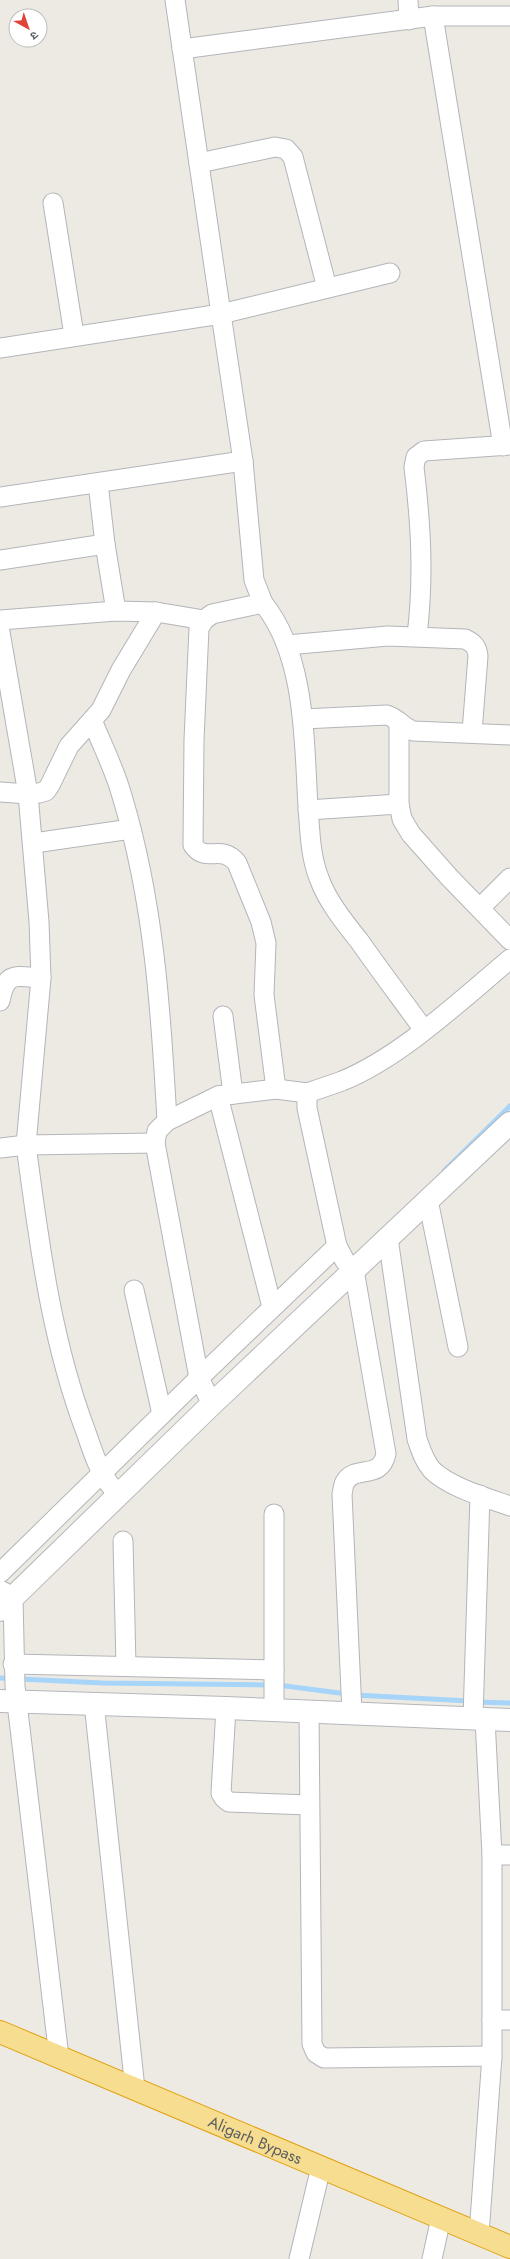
<svg xmlns="http://www.w3.org/2000/svg" width="510" height="2259" viewBox="0 0 510 2259" font-family="Jost,'Noto Sans Devanagari',sans-serif">
<style>
.lines{fill:none;stroke-linecap:round;stroke-linejoin:round}
.stream{stroke:#a6d5f9;stroke-width:5}
.street-casing{stroke:#b3b5b9;stroke-width:21}
.secondary-casing{stroke:#b4b7bc;stroke-width:24}
.highway-casing{stroke:#e1a00e;stroke-width:24}
.street{stroke:#fff;stroke-width:19}
.secondary{stroke:#fff;stroke-width:22}
.highway{stroke:#f6dd90;stroke-width:22}
.labels{text-anchor:middle;stroke-width:3;stroke-linejoin:round;paint-order:stroke}
.street-label{font-size:16px;fill:#5b5e62;stroke:#fff}
</style>
<rect width="100%" height="100%" fill="#edeae3"/>
<g class="lines">
<g class="stream">
<path d="M444,1171l66,-65"/>
<path d="M0,1678l102,5 168,2"/>
<path d="M278,1685l69,9"/>
<path d="M355,1695l114,6"/>
<path d="M477,1702l33,1"/>
</g>
<defs>
<g id="street">
<path d="M175,0l46,314 169,-41"/>
<path d="M408,0l1,20"/>
<path d="M433,16l70,430"/>
<path d="M182,49l251,-33h77"/>
<path d="M199,163l76,-16 11,2 7,8 34,131"/>
<path d="M53,203l21,132"/>
<path d="M0,348l221,-34 22,147 -243,36"/>
<path d="M243,461l11,119 9,23 -51,11 -8,6 -5,8 -5,112 -1,105c13,19 28,-2 44,18l24,59 5,21 -2,52 12,94"/>
<path d="M105,544l11,67"/>
<path d="M0,560l105,-16 -7,-61"/>
<path d="M263,603c43,53 41,138 45,204 2,24 2,48 11,71 8,23 26,45 41,64 21,30 43,59 64,88"/>
<path d="M0,620l116,-9 40,1 48,8"/>
<path d="M0,632l28,162 11,128 2,56 -15,167 129,-2"/>
<path d="M417,636c7,-59 4,-111 -3,-169l2,-10 8,-6 86,-6"/>
<path d="M287,645l101,-9 77,3c8,4 12,7 13,17l-6,76"/>
<path d="M303,719l84,-4c10,3 16,12 26,16l97,4"/>
<path d="M92,720c10,25 23,50 30,76 32,106 39,215 45,325"/>
<path d="M399,722v82l3,15 9,15 38,43 61,63"/>
<path d="M0,792l28,2 11,-1 7,-2 4,-6 19,-39 32,-36 20,-40 35,-58"/>
<path d="M308,810l91,-6"/>
<path d="M34,843l97,-14"/>
<path d="M480,908l30,-30"/>
<path d="M0,1001c6,-30 15,-25 41,-23"/>
<path d="M223,1016l10,78"/>
<path d="M218,1096l54,211"/>
<path d="M0,1148l26,-3c13,97 25,195 60,287 8,24 15,46 33,63"/>
<path d="M428,1200l30,147"/>
<path d="M388,1238l29,201c4,11 7,22 15,31 17,17 55,28 78,36"/>
<path d="M134,1290l28,124"/>
<path d="M212,1404l-13,-26 -44,-235 2,-12 10,-10 51,-25 58,-7 31,4"/>
<path d="M123,1541l3,125"/>
<path d="M0,1573l199,-195 138,-132"/>
<path d="M0,1590l13,7 2,89 44,371"/>
<path d="M13,1664l261,6"/>
<path d="M94,1703l41,386"/>
<path d="M226,1708l-5,85 3,5 5,4 80,3"/>
<path d="M274,1711v-197"/>
<path d="M309,1712l3,332 4,9 8,5 168,-2 -13,178"/>
<path d="M352,1713l-10,-219c1,-3 1,-9 3,-12 11,-18 35,-1 41,-28l-32,-184 -9,-9 -8,-15 -30,-138v-15c12,-4 24,-8 35,-12 59,-24 119,-81 168,-122"/>
<path d="M473,1718l7,-223"/>
<path d="M485,1719l7,136v201"/>
<path d="M492,1855h18"/>
<path d="M492,2020h18"/>
<path d="M299,2259l22,-92"/>
<path d="M432,2259l9,-41"/>
</g>
<g id="secondary">
<path d="M0,1610l212,-206 298,-281"/>
<path d="M0,1701l226,7 284,12"/>
</g>
<g id="highway">
<path id="s1" d="M0,2032l510,215"/>
</g>
</defs>
<use href="#street" class="street-casing"/>
<use href="#secondary" class="secondary-casing"/>
<use href="#highway" class="highway-casing"/>
<use href="#street" class="street"/>
<use href="#secondary" class="secondary"/>
<use href="#highway" class="highway"/>
</g>
<g class="labels">
<g class="street-label">
<text dy="6" stroke="none"><textPath href="#s1" startOffset="277">Aligarh Bypass</textPath></text>
</g>
</g>
<g transform="translate(28 28) rotate(140)"><circle r="19" fill="#ffffff" stroke="#bdbfc0"/>
<path d="M0-3L7 15L0 10L-7 15Z" fill="#de4538"/>
<text y="-6" font-size="11" font-weight="bold" text-anchor="middle" fill="#5b5e62">उ</text>
</g>
</svg>
